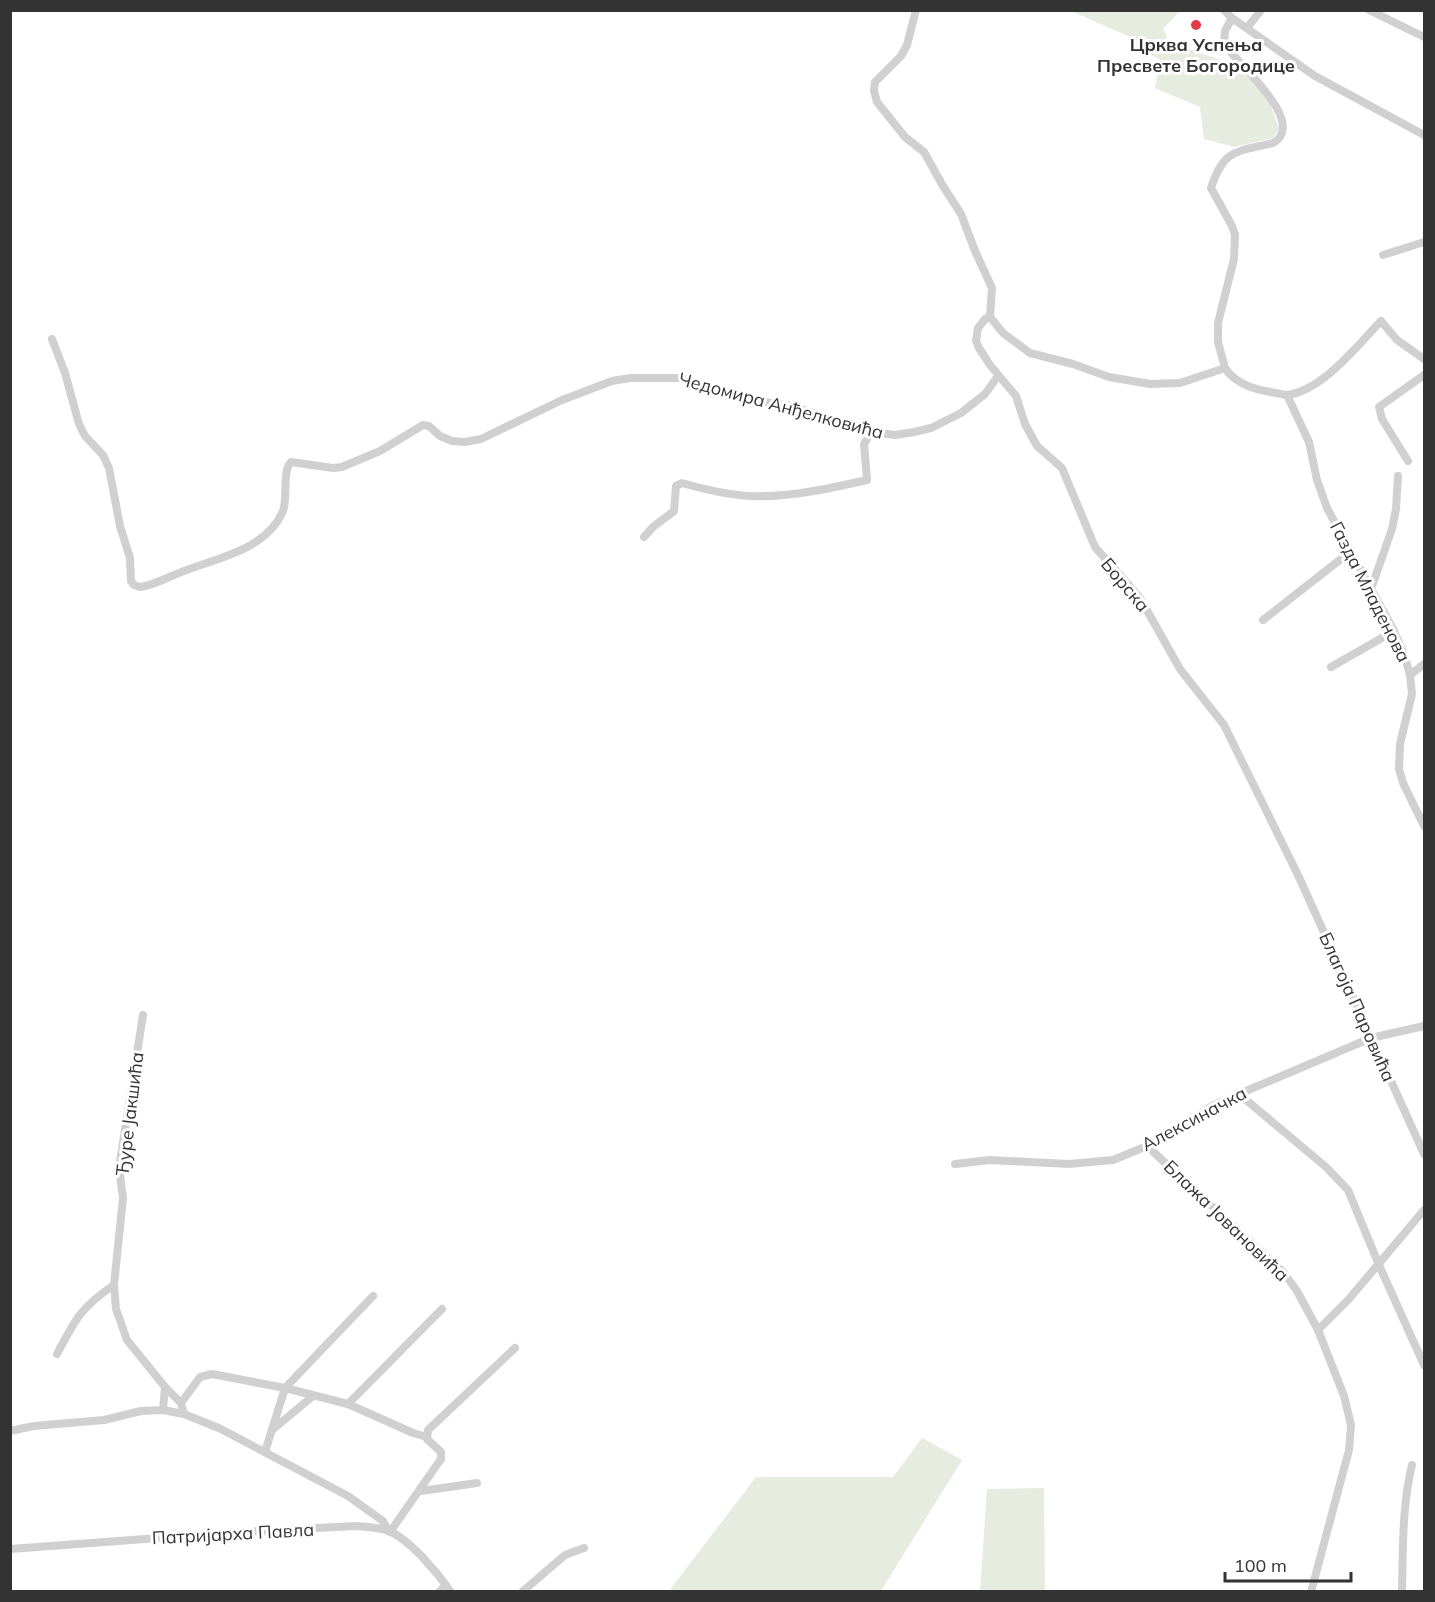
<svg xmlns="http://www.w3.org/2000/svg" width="1435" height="1602" viewBox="0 0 1435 1602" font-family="Mulish,sans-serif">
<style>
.green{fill:#e6ecdf}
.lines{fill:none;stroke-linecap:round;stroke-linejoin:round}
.street{stroke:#d0d0d0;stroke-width:8}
.poi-dot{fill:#e63946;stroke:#fff;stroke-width:2}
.labels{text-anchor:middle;stroke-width:6;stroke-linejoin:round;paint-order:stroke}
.poi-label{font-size:18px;font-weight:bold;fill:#333;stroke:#fff}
.street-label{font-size:18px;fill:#333;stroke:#fff}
</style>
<rect width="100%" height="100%" fill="#fff"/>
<g class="green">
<path d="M1071,11h109l-17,18 4,7 -2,5 71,24 32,33 11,31 -6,9 -39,9 -30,-8 -4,-32 -45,-19 5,-29 -29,-12 -1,-10z"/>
<path d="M922,1438l40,22 -81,131h-212l87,-114h137z"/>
<path d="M1044,1488l1,103h-65l7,-102z"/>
</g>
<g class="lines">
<g class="street">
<path d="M916,10l-9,35 -6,11 -26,26 -1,9 3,11 28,35 19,15 19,34 18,28 14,37 17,37 -2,29"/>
<path d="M1224,10l8,8 83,58 109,59"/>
<path d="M1369,10l55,27"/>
<path d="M1247,28l14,-18"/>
<path d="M1383,255l41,-13"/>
<path d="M990,317l-5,2 -7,9 -2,13 3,7 11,17 26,31 9,28 12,22 25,22 33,79 45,51 40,71 44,56 74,150 126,279"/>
<path d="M990,317l13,16 27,20 43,11 36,13 41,7 30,-1 45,-15c13,20 39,23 62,27 35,-4 70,-49 94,-74l16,19 27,19"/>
<path d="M52,339l13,34 14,51 6,12 18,19 6,13 11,58 10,32 1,23 3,4 6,2c14,-2 26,-9 39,-14 36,-15 87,-22 104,-62 5,-14 -1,-40 8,-49l42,6 9,-1 38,-16 43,-26 6,1 11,10 12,5 13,1 16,-3 81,-39 50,-19 18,-3h52l76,23 34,5 79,26 24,3 19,-3 17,-4 30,-15 24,-19 13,-18"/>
<path d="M1225,368l-7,-26v-19l16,-64 1,-24 -3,-9 -21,-38c13,-40 26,-36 62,-45 36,-20 -37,-81 -49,-99l1,-13 7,-13"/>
<path d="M1287,395l22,47 8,38 10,28 67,123 10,23 6,21 2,19 -12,50 -1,25 4,14 21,43"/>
<path d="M1408,461l-26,-42 -3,-12 45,-32"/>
<path d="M644,537l9,-10 21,-16 2,-25 6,-3c21,6 46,12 69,13 35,2 81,-8 116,-16l-3,-36 7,-12"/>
<path d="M1371,589l21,-60 4,-20 2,-33"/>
<path d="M1263,620l87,-68"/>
<path d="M1331,667l63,-36"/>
<path d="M1410,675l14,-11"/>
<path d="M143,1015l-24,153 4,30 -9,87 2,24 11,31 38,47 16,16 3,11"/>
<path d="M1239,1094l87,73 22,23 31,75 45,100"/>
<path d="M1147,1146l136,126 14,19 21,39 26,66 7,29 -2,25 -38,142"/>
<path d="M955,1164l35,-4 79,4 44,-4 34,-14 67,-41 25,-11 132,-56 53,-12"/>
<path d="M1318,1330l31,-31 75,-89"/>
<path d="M57,1354c18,-34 24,-47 57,-69"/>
<path d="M181,1403l19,-26 12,-3 73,14 63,16 65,29 14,4"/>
<path d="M348,1404l94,-95"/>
<path d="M163,1410l2,-23"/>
<path d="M272,1430l41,-34"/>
<path d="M10,1431l24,-5 70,-6 37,-9 22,-1 21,4 37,15 127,67 35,25 5,10"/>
<path d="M265,1452l20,-64 88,-92"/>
<path d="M421,1491l56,-8"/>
<path d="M390,1532l51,-73v-7l-14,-13 1,-9 87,-82"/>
<path d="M10,1549l216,-16 129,-7c11,1 23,1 34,5 21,9 48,41 62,61"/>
<path d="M439,1592l7,-7"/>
<path d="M522,1592l43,-37 19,-7"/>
<path d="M1402,1592c1,-43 0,-86 10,-127"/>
</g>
</g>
<circle class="poi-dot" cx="1196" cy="25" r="6"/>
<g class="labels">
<g class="poi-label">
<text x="1196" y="51">Црква Успења<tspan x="1196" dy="21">Пресвете Богородице</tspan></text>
</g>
<g class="street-label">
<text transform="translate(781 406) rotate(15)" y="6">Чедомира Анђелковића</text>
<text transform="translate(1125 585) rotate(50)" y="6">Борска</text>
<text transform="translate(1370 592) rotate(63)" y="6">Газда Младенова</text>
<text transform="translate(1357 1007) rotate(66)" y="6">Благоја Паровића</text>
<text transform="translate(130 1114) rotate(-83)" y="6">Ђуре Јакшића</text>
<text transform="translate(1194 1119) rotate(-28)" y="6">Алексиначка</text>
<text transform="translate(1226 1221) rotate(44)" y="6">Блажа Јовановића</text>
<text transform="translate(233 1534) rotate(-3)" y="6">Патријарха Павла</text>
</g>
</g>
<rect width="1435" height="1602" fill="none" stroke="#333333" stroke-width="24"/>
<path d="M1225 1572v9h126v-9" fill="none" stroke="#333333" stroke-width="3"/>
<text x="1234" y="1572" font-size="18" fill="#333333" stroke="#ffffff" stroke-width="4.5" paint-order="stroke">100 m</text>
</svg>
